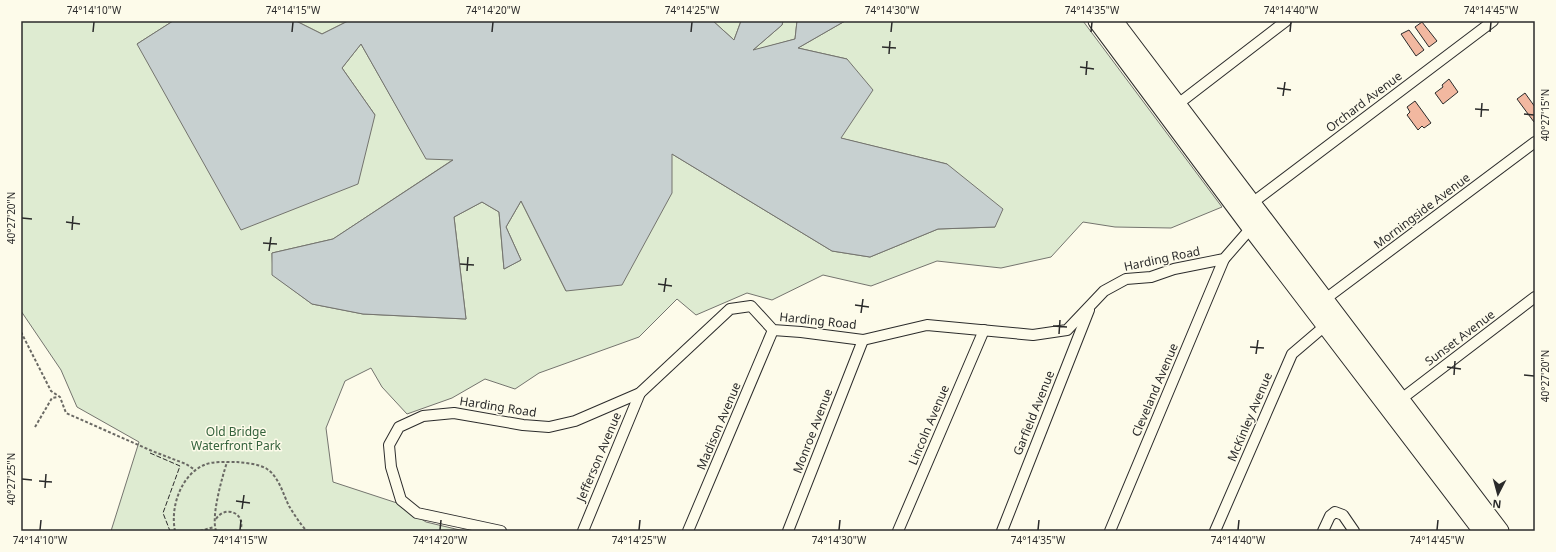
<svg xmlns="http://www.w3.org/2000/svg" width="1556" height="552" viewBox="0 0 1556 552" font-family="'Noto Sans',sans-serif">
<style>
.green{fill:#deebd1;stroke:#74746e}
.water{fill:#c7d0d0;stroke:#74746e}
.building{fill:#f2b8a0;stroke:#2b2b2b}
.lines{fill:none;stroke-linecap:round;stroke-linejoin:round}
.minor-casing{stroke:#2b2b2b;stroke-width:12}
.trunk-casing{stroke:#2b2b2b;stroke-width:19}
.path{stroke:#6a6964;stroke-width:2;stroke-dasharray:3 2;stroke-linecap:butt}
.minor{stroke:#fdfbea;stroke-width:10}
.trunk{stroke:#fdfbea;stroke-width:17}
.fence{stroke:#2b2b2b;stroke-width:1;stroke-dasharray:5 2;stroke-linecap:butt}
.ticks{fill:none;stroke:#2b2b2b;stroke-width:1.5}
.labels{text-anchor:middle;stroke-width:3;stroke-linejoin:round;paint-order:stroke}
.street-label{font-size:12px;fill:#2b2b2b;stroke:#fdfbea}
.park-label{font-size:12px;fill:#34623c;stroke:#fdfbea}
.neatline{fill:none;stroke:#2b2b2b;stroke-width:1.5}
.ticks-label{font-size:10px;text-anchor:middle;fill:#2b2b2b}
</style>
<rect width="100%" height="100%" fill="#fdfbea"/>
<g class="green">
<path d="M21,21h152l-36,23 238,71 -33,-47 19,-24 65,114 28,1 -121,80 -61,14 1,22 39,29 51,10 103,5 -12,-102 28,-15 17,10 5,57 17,-9 -15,-33 15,-26 45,90 106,-137 160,97 38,6 68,-28 57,-2 -48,-63 -107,-26 7,-79 -49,-11 47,-27h238l139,186 -51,21 -56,-1 -32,-5 -32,35 -50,11 -64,-7 -66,25 -48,-11 -51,25 -25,-7 -51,22 -19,-16 -38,38 -100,36 -24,16 -30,-10 -33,19 -45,16 -25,-27 -11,-19 -26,13 -19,47 7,54 64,21 29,19 38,9h-353l28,-89 -62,-35 -16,-37 -40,-59z"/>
<path d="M296,21h52l-26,13z"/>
<path d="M713,21h28l-7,19z"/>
<path d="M783,21h14l-2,18 -43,12 30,-26z"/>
</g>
<path class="water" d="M173,21h123l26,13 26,-13h365l21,19 7,-19h42l-1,4 -29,25 42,-11 2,-18h48l-47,27 49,11 26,31 -32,48 106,26 56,45 -8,18 -57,2 -68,28 -38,-6 -160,-97v39l-50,92 -56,6 -45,-90 -15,26 15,33 -17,9 -5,-57 -17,-10 -28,15 12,102 -103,-5 -51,-10 -40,-29v-22l61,-14 120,-79 -27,-1 -65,-115 -19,24 33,47 -17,69 -117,46 -104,-186z"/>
<g class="building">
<path d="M1422,22l15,19 -8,6 -14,-20z"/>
<path d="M1409,30l15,20 -8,6 -15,-22z"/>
<path d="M1449,79l9,13 -15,12 -8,-11 8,-6 -1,-2z"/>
<path d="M1525,93l10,14 -1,15 -17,-23z"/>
<path d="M1415,101l16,22 -7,5 -2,-2 -4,4 -11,-15 3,-3 -3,-5z"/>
</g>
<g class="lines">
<defs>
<g id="minor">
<path d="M1178,104l108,-83"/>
<path d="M1252,203l241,-182"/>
<path d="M1324,300l211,-158"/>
<path d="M1400,400l135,-103"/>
<path d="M501,531l-84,-18 -16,-13 -10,-33 -2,-22 10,-18 24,-11 31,-3 69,12 26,2 26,-6 65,-28 90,-84 21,-3 22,24 28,2 62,8 64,-15 106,10 34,-5 37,-39 22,-12 25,-2 23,-8 50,-10 27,-31"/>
<path d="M583,531l57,-138"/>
<path d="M688,531l85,-201"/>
<path d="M788,531l75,-191"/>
<path d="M898,531l86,-201"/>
<path d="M1002,531l87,-221"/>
<path d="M1110,531l114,-272"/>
<path d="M1215,531l77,-177 34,-29"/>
<path d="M1323,531l7,-15 5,-4 8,3 11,16"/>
</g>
<g id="trunk">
<path d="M1097,21l154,207 231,303"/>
<path d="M1114,21l386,510"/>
</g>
</defs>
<use href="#minor" class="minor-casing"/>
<use href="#trunk" class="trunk-casing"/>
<g class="path">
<path d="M21,332l30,59 9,6 6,16 86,38 34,13 9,6"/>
<path d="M35,427l17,-29 6,-1"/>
<path d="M216,519c10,-15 31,-5 24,12"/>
<path d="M175,531c-5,-24 6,-56 29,-66 9,-4 23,-3 33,-3 10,1 22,2 30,7 12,8 16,25 22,37 5,8 11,18 18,25"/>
<path d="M200,531l14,-4"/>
<path d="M216,531c-5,-15 6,-53 11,-69"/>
</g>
<use href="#minor" class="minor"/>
<use href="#trunk" class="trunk"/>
<path class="fence" d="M150,453l30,13 -17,47 7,18"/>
</g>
<path class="ticks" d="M93,32l1,-10M292,32l1,-10M492,32l1,-10M691,32l1,-10M891,32l1,-10M1091,32l1,-10M1290,32l1,-10M1490,32l1,-10M882,47l14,1M889,54l1,-13M1080,67l14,2M1086,75l1,-14M1277,88l14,2M1283,96l2,-14M1475,109l14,1M1524,114l10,1M1481,117l1,-14M22,218l10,1M66,222l14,2M72,230l1,-14M263,243l14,1M269,251l2,-14M460,264l14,1M467,271l1,-14M658,284l14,2M664,292l2,-14M855,305l14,2M861,313l2,-14M1053,326l14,1M1059,334l1,-14M1250,347l14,1M1256,354l2,-14M1447,367l14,2M1454,375l1,-14M1524,375l10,1M22,479l10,1M39,481l13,1M45,488l1,-14M236,501l14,2M242,509l2,-14M40,530l1,-10M240,530l1,-10M440,530l1,-10M639,530l1,-10M839,530l1,-10M1038,530l1,-10M1238,530l1,-10M1437,530l1,-10"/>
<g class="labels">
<g class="street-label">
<text transform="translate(1364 102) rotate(-37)" y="4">Orchard Avenue</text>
<text transform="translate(1422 211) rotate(-37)" y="4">Morningside Avenue</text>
<text transform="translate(1162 259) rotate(-12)" y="4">Harding Road</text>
<text transform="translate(818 321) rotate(6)" y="4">Harding Road</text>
<text transform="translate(1460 338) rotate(-37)" y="4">Sunset Avenue</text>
<text transform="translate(1155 390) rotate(-67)" y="4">Cleveland Avenue</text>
<text transform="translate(498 407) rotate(9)" y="4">Harding Road</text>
<text transform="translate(1034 413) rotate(-68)" y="4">Garfield Avenue</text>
<text transform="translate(1250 417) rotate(-67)" y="4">McKinley Avenue</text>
<text transform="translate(929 425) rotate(-67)" y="4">Lincoln Avenue</text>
<text transform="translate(719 426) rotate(-67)" y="4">Madison Avenue</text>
<text transform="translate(813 431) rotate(-69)" y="4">Monroe Avenue</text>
<text transform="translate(599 457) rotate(-67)" y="4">Jefferson Avenue</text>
</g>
<g class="park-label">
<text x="236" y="436">Old Bridge<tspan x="236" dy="14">Waterfront Park</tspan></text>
</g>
</g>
<rect width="1556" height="552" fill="none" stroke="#fdfbea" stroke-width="44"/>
<g transform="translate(1498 494) rotate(186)" stroke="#fdfbea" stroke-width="3" paint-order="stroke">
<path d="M0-3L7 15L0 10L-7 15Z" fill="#2b2b2b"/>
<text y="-6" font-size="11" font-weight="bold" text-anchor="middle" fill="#2b2b2b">N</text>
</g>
<rect x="22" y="22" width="1512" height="508" class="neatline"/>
<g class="ticks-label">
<text x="94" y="14">74°14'10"W</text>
<text x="293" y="14">74°14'15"W</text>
<text x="493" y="14">74°14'20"W</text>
<text x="692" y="14">74°14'25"W</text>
<text x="892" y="14">74°14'30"W</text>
<text x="1092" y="14">74°14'35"W</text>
<text x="1291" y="14">74°14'40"W</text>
<text x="1491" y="14">74°14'45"W</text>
<text transform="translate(1545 115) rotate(-90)" y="4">40°27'15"N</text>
<text transform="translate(11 218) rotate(-90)" y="4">40°27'20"N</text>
<text transform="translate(1545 376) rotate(-90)" y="4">40°27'20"N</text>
<text transform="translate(11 479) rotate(-90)" y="4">40°27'25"N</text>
<text x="40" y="544">74°14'10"W</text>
<text x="240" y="544">74°14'15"W</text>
<text x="440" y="544">74°14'20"W</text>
<text x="639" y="544">74°14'25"W</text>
<text x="839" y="544">74°14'30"W</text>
<text x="1038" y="544">74°14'35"W</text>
<text x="1238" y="544">74°14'40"W</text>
<text x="1437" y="544">74°14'45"W</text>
</g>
</svg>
